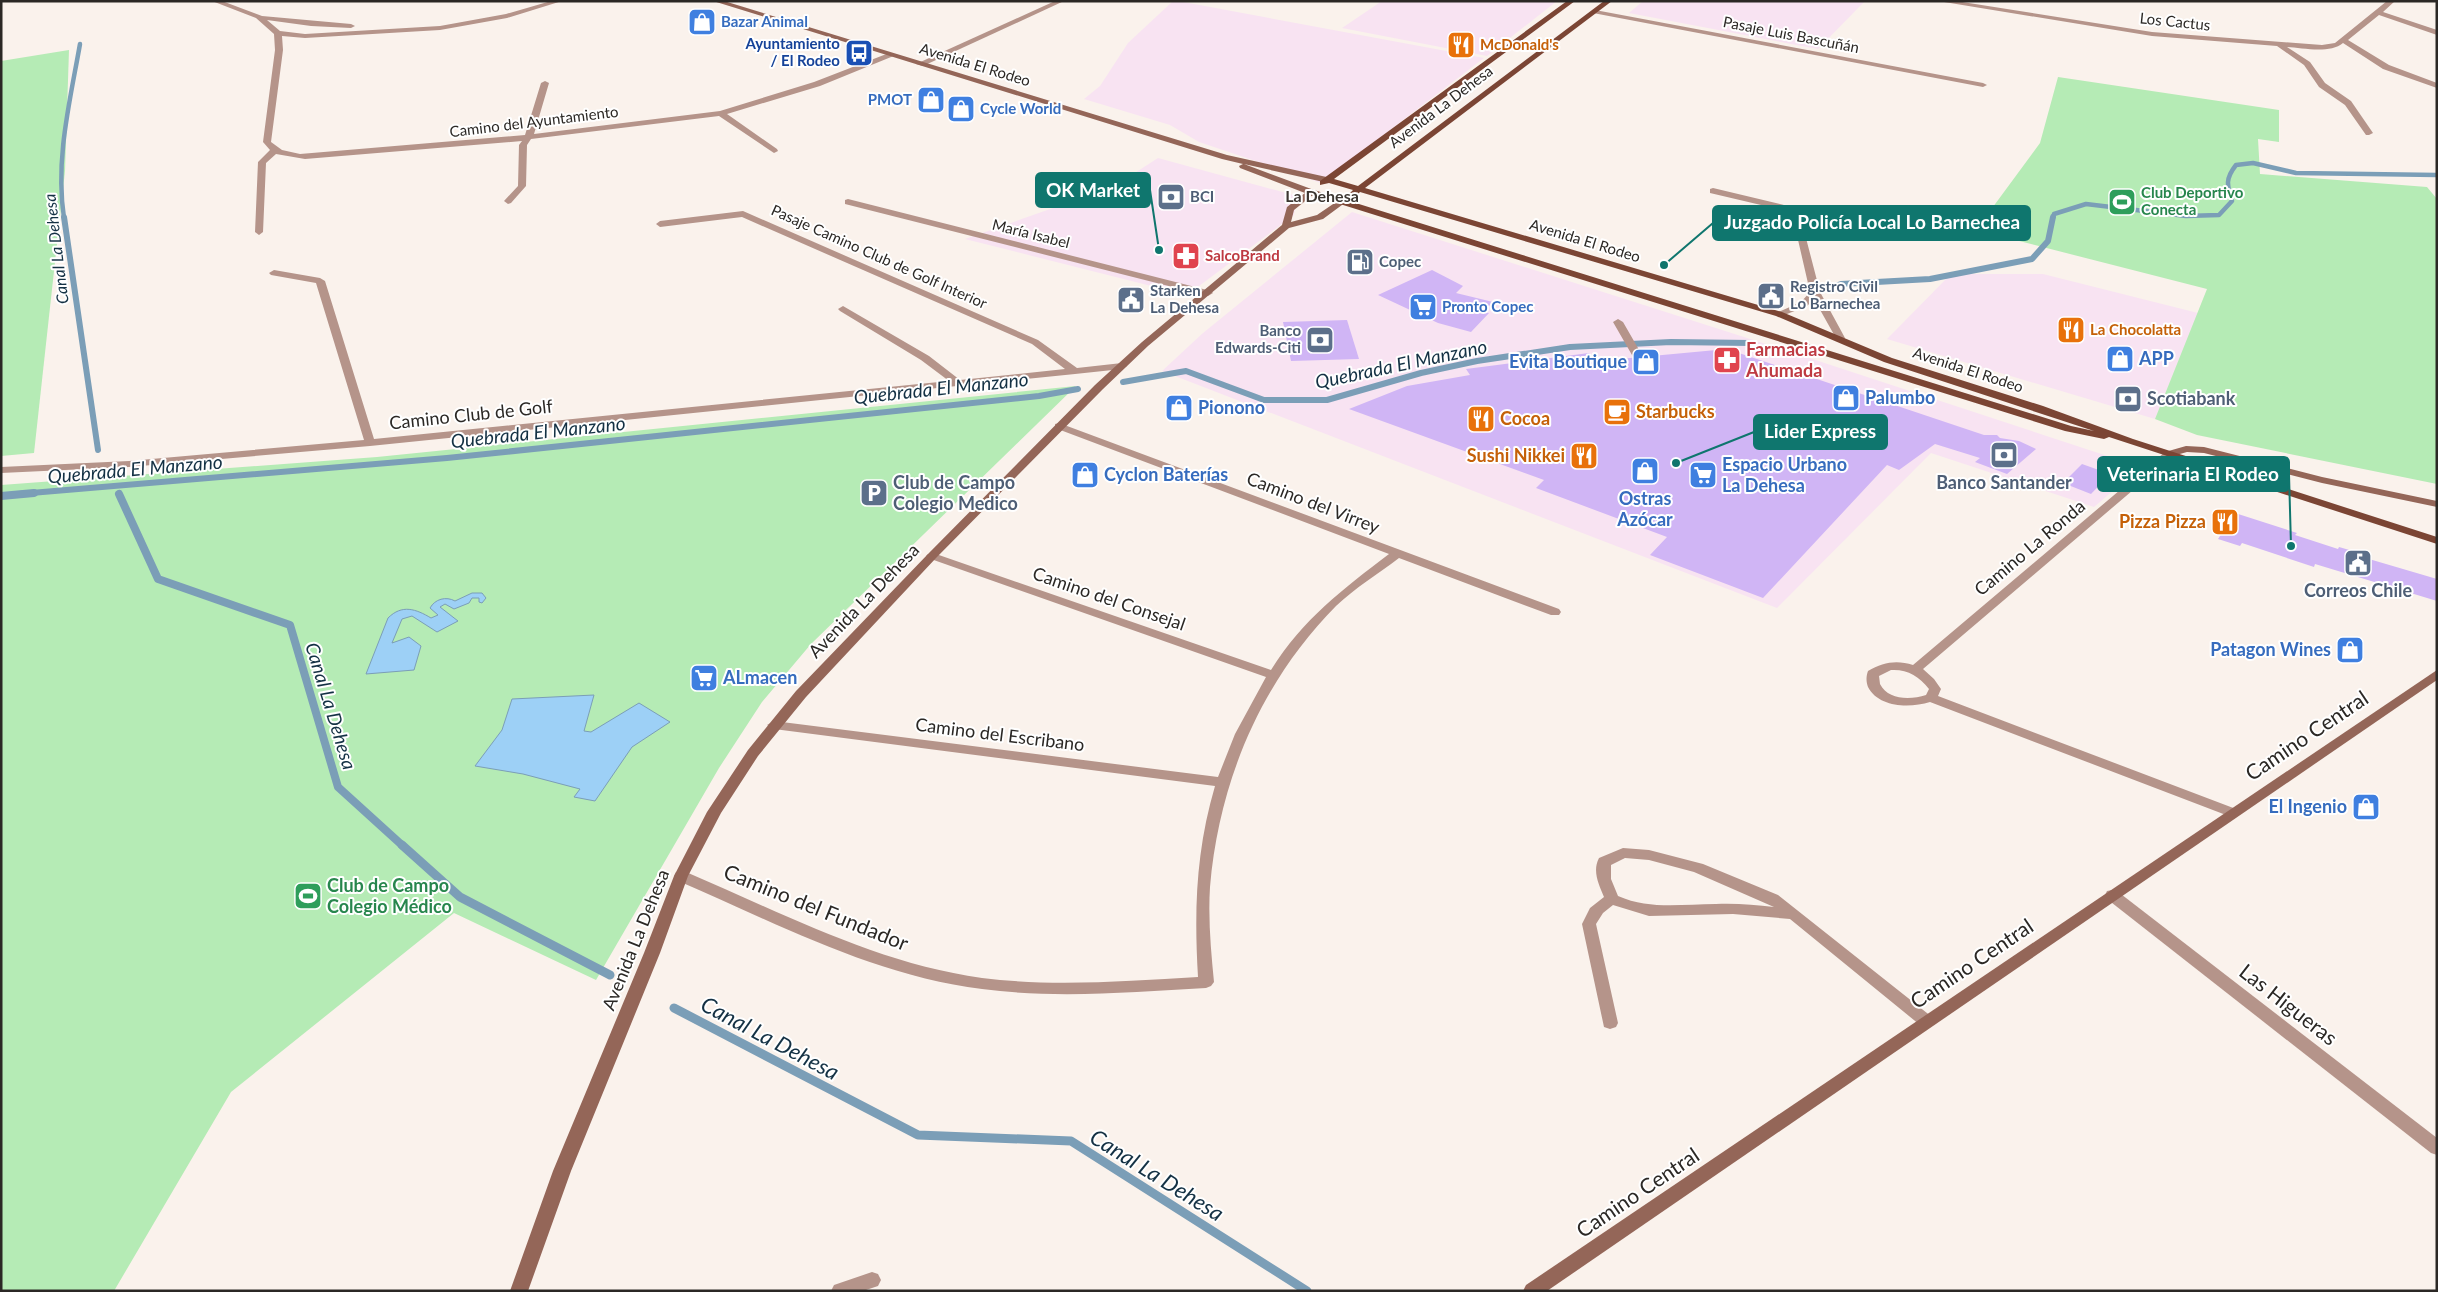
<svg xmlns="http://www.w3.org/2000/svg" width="2438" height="1292" viewBox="0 0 2438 1292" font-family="Lato,sans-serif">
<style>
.commercial{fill:#f8e3f2}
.green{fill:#b5ebb5}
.water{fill:#9dd0f6;stroke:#7b9eb7}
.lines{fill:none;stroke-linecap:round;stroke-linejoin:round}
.stream-far3{stroke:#7b9eb7;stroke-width:4.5}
.stream-far2{stroke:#7b9eb7;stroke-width:6}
.stream-far1{stroke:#7b9eb7;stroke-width:8}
.stream{stroke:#7b9eb7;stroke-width:9}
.building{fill:#d0b5f5}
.street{fill:#b5948a;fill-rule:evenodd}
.secondary{fill:#946658;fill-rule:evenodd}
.primary{fill:#7b4534;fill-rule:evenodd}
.labels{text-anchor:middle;stroke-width:4;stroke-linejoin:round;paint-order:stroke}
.far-shop-label{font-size:15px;font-weight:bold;fill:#366cbe;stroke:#fff;text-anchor:start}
.far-street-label{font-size:15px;fill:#2b2825;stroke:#fff}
.far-transit-label{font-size:15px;font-weight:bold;fill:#164399;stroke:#fff;text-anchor:end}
.far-food-label{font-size:15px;font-weight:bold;fill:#c56008;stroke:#fff;text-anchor:start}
.far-leisure-label{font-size:15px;font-weight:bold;fill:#27864d;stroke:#fff;text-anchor:start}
.far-service-label{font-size:15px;font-weight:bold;fill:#4e5e75;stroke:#fff;text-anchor:start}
.far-health-label{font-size:15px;font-weight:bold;fill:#be3a42;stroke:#fff;text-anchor:start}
.far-quarter-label{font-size:16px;font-weight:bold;fill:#3c3631;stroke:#fff}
.far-water-label{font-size:16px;font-style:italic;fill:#143144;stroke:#fff}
.health-label{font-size:18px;font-weight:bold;fill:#be3a42;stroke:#fff;text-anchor:start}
.shop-label{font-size:18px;font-weight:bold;fill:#366cbe;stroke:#fff;text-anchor:start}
.service-label{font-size:18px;font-weight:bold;fill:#4e5e75;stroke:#fff;text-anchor:start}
.food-label{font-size:18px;font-weight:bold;fill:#c56008;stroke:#fff;text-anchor:start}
.street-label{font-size:18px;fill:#2b2825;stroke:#fff}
.leisure-label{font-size:18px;font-weight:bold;fill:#27864d;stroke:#fff;text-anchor:start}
.water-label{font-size:19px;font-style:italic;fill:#143144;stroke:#fff}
.near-street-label{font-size:21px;fill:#2b2825;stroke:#fff}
.near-water-label{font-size:22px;font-style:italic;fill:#143144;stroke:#fff}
.leader{fill:none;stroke:#0f766e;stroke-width:2}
.callout-dot{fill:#0f766e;stroke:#fff;stroke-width:2}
.callout{fill:#0f766e;stroke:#0f766e;stroke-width:2}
.callout-label{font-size:19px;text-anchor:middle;font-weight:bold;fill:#fff}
</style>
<rect width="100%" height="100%" fill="#faf2ec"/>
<g class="commercial">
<path d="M1173,1h5l306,57 -163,125 -122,-41 -29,-17 -86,-26 16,-13 28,-43z"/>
<path d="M1382,1h175l-70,55 -145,-28z"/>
<path d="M1643,1h222l-47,48 -189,-36z"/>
<path d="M1158,158l139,38 -3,19 -107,80 -222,-56 148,-52z"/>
<path d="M1352,212l433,138 356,117 -47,40 -163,-54 -154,155 -615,-237 41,-38z"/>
<path d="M1951,274h92l155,39 -43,106 -268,-80z"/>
</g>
<g class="green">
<path d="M69,50l-4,121 -31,282 -33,3v-395z"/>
<path d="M2058,77l221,33v32l-21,-3 2,35 167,13 10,12v285l-240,-49 -42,-16 52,-130 -231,-59 64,-87z"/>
<path d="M1076,386l-265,258 -49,58 -43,66 -123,212 -142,-67 -223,179 -117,199h-113v-806l376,-28z"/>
</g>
<g class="water">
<path d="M472,593h10l4,5 -4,5 -3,-1v-4h-7l-3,5 -15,6 -9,-5 -5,3 18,14 -21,11 -25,-16 -10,3 -10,24 17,-6 12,9 -7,24 -48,4 22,-56c14,-14 28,-9 43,0l7,-3 -8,-7c5,-9 16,-12 25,-7z"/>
<path d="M594,695l-10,36 7,1 48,-29 31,19 -38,25 -37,54 -21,-4 6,-8 -57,-15 -48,-8 27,-36 10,-31z"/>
</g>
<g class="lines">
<g class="stream-far3">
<path d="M64,218c-9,-58 6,-117 16,-174"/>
<path d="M2053,218l1,-4 32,-10 100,12 33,-1 13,-14c-5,-16 -7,-22 4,-36l17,-2 43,10 141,2"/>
</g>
<g class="stream-far2">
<path d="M64,217l34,233"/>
<path d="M1830,288l11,-4 89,-5 102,-20 16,-18 5,-24"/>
<path d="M1123,382l63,-11 78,29h63l94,-27 56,-12 93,-14 101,-5 80,1"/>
<path d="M19,494l428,-36 592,-62 39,-7"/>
</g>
<g class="stream-far1">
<path d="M119,494l39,85 132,46 48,162 65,59"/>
<path d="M1,496l33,-3"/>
</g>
<g class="stream">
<path d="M402,845l58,52 150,78"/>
<path d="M674,1008l244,127 153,6 236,150"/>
</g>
</g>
<g class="building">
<path d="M1432,270l31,16 -7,7 37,9 -10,10 6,1 -18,19 -33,-9 -60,-28z"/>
<path d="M1347,320l12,39 -68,2 -8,-39z"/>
<path d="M1727,349l257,86h13l3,3 19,3 17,8 -29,25 -32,-12 5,-4 -45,-14 -36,26 -12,-5 -124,133 -113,-43 17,-18 -131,-49 8,-8 -195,-71 58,-23 63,-11 -4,-6 123,-16 9,8z"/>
<path d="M2082,464l28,10 -19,20 -28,-11z"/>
<path d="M2235,513l62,20 -2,2 43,14 1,-2 31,9 -1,3 68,20v22l-122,-37 -1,3 -72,-24 -2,3 -22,-7z"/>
</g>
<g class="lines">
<g class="street">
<path d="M212,1h10l40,15 89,8 4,2 -4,2 -40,-2 -44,-6 13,11 25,3 135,-8 66,-12 45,-13h11l-55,17 -67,12 -135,8 -23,-2 1,14 -12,92 11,8 18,4 225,-19 16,-52 4,-2 4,2 -15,51 186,-23 94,-29 75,-29 7,2 -76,31 -93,28 50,35 1,2 -4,2 -55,-37 -188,23 -4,6 -1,41 -15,17 -3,1 -4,-3 14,-15 1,-41 3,-4 -217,18 -29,-5 -10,9 -3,69 -4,3 -4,-3 3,-70 12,-12 -7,-8 12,-92 -1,-16 -18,-16z"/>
<path d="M1055,1h9l-141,65 -7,-2z"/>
<path d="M1938,1h18l196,31 170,13 13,-2 52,-42h8l-12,11 54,18v5l-58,-20 -31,25 41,25 48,18v5l-54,-19 -40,-26c-13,11 -40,5 -56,4l23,15 15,21 26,18 22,32 -4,2h-3l-21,-30 -26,-18 -15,-22 -27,-19 -125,-10z"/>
<path d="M1595,10l388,73 4,2 -4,2 -390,-74v-2z"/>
<path d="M1713,188l71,17 16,10 20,77 25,46 -2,2h-6l-23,-41 -7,7 -25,10 -3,1 -5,-3 27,-12 9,-10 -17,-74 -15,-9 -68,-16v-4z"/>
<path d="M848,199l363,92 2,2 -5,3 -363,-92v-4z"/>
<path d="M743,211l295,129 39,28 45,-5 5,3 -5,3 -47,5 -705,72 -241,21 -128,6v-6l128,-6 235,-21 -48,-157 -45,-8 -2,-2 5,-3 46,8 5,3 49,158 575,-58 -28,-21 -81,-49 -2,-2 5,-3 86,50 31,24 105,-11 -33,-25 -290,-127 -82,10 -4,-3 4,-3z"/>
<path d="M1618,319l5,3 19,33 -1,2h-8l-1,-2 -19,-33z"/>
<path d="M1059,423l500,186 2,3 -2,3h-8l-152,-57c-21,16 -44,30 -63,48 -75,76 -117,175 -126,281 -2,32 1,64 4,95l-3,4 -5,2c-74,4 -149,11 -224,1 -108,-13 -208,-67 -306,-109l-2,-4 2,-4h10c96,41 192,92 296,106 72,9 144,3 216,-1 -4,-68 -2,-126 17,-191l-441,-57 -7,-4 7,-4 444,56 17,-43 31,-57 -338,-119 -2,-2 2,-2h8l335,116c32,-51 72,-81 118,-116l-334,-126v-4z"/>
<path d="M2169,451l5,3 -1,2 -250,213 11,10 7,10 -3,7 298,113 2,3 -2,3h-10l-296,-113c-20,6 -51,6 -62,-15 -2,-5 -2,-11 0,-16 15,-9 29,-11 45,-6l252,-213zM1891,670c16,-1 28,6 38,19l-3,6c-16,5 -38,5 -46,-11l-1,-8z"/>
<path d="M1623,848l26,2 54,14 75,31 154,122 2,4 -2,4 -6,2 -6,-2 -130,-106 -57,-5 -84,2 -36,-11 -10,8 -7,11 22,99 -2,4 -6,2 -6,-2 -22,-103 8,-16 14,-11c-5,-12 -12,-26 -5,-39zM1625,858l24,2 45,12 80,35c-19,-2 -38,-4 -58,-3 -34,0 -66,6 -98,-8l-7,-17v-14z"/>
<path d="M2112,890l5,1 320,247v17l-6,-2 -324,-254 -2,-4 2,-4z"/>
<path d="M872,1272l6,2 3,6 -3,6 -15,5h-32l3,-6z"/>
</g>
<g class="secondary">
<path d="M713,1h11l503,154 104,23v4l-3,1 -84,-19 70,26v4l-20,16 -3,12 26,-7 22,-15 7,2 -23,17 -34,9 -141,118 -45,43 -167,169 -130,139 -48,59 -37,57 -33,63 -28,77 -89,218 -43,120h-18l43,-120 91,-218 30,-77 33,-64 41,-62 48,-59 132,-137 167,-169 47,-43 140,-117 5,-18 18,-14 -65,-25 -1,-2 4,-2 -21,-5z"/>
<path d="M2186,446l18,1 118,30 115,24v6l-115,-24 -118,-30 -17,-1 -18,5 -5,-3 1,-2z"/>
<path d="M2437,670v10l-890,611h-24l3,-6z"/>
</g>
<path class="primary" d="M1567,1h8l-241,178 24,7 246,-185h8l-247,187 417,124 110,46 151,48 90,33 304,98v7l-328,-107 -5,2 -39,-8 -757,-237v-4h6l757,236 23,5 -210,-69 -108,-46 -416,-124 -3,3h-6l-1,-2 3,-3 -24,-7 -9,2v-4z"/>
</g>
<defs>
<symbol id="shop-square" viewBox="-11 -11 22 22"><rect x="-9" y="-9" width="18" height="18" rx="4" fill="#3f7fe0" stroke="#fff"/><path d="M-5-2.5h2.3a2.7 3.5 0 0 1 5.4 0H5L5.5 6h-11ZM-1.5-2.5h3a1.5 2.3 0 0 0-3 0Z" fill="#fff"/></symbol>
<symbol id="restaurant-square" viewBox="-11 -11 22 22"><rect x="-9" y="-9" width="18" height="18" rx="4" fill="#e8710a" stroke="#fff"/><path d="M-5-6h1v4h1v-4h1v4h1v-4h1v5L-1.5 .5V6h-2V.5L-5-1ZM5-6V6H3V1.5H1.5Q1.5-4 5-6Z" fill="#fff"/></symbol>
<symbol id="bus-square" viewBox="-11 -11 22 22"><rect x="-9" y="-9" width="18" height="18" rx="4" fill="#1a4fb4" stroke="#fff"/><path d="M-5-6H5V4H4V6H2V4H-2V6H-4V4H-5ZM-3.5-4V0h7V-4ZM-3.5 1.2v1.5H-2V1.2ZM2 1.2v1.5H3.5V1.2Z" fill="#fff"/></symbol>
<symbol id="bank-square" viewBox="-11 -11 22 22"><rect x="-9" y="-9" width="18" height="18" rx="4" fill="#5c6f8a" stroke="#fff"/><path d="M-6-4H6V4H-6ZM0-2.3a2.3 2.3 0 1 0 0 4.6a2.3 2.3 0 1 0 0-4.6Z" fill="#fff"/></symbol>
<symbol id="stadium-square" viewBox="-11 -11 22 22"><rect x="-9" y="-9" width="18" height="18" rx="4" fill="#2e9e5b" stroke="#fff"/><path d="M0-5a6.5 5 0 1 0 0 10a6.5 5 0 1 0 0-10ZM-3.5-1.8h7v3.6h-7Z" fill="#fff"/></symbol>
<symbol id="pharmacy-square" viewBox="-11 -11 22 22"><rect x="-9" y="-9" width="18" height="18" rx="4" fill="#e0444e" stroke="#fff"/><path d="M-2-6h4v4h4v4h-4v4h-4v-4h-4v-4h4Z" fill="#fff"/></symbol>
<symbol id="fuel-square" viewBox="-11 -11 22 22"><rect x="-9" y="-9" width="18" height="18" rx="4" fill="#5c6f8a" stroke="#fff"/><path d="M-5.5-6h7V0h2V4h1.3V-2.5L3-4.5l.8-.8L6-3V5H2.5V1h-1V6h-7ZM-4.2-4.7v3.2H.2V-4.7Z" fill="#fff"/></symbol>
<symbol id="civic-square" viewBox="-11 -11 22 22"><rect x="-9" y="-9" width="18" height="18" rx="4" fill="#5c6f8a" stroke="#fff"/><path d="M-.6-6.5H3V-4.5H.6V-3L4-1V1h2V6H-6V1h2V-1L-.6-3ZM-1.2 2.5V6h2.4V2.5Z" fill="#fff"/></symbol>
<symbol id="supermarket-square" viewBox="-11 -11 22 22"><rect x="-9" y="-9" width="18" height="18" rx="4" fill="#3f7fe0" stroke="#fff"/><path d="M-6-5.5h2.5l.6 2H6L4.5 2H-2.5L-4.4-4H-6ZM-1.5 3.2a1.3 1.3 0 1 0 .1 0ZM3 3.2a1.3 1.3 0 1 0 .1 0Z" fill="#fff"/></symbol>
<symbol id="cafe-square" viewBox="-11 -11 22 22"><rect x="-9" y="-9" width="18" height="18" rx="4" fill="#e8710a" stroke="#fff"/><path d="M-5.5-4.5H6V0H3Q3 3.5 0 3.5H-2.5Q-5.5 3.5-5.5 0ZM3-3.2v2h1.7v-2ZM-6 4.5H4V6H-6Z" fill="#fff"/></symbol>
<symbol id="parking-square" viewBox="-11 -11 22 22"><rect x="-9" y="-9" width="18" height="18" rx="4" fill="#5c6f8a" stroke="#fff"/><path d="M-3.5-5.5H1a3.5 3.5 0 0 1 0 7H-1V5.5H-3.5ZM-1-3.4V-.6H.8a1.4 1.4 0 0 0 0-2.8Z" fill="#fff"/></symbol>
</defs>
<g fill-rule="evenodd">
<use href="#shop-square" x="686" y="6" width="32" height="32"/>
<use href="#restaurant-square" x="1445" y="29" width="32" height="32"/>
<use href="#bus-square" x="843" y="37" width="32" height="32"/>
<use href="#shop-square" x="915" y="84" width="32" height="32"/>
<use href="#shop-square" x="945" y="93" width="32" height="32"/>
<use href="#bank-square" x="1155" y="181" width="32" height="32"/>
<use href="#stadium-square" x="2106" y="186" width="32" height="32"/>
<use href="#pharmacy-square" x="1170" y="240" width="32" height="32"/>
<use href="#fuel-square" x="1344" y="246" width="32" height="32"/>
<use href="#civic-square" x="1755" y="280" width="32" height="32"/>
<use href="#civic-square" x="1115" y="284" width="32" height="32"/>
<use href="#supermarket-square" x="1407" y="291" width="32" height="32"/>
<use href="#restaurant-square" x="2055" y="314" width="32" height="32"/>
<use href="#bank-square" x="1304" y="324" width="32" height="32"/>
<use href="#shop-square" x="2104" y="343" width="32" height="32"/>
<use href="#pharmacy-square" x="1711" y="344" width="32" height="32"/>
<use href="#shop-square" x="1630" y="346" width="32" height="32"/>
<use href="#shop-square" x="1830" y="382" width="32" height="32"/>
<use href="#bank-square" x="2112" y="383" width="32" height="32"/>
<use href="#shop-square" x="1163" y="392" width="32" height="32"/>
<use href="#cafe-square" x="1601" y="396" width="32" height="32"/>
<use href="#restaurant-square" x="1465" y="403" width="32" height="32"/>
<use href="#bank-square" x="1988" y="439" width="32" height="32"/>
<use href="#restaurant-square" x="1568" y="440" width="32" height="32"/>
<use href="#shop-square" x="1629" y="455" width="32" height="32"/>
<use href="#shop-square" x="1069" y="459" width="32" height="32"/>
<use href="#supermarket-square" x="1687" y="459" width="32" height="32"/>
<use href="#parking-square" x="858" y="477" width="32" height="32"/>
<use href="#restaurant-square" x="2209" y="506" width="32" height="32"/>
<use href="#civic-square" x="2342" y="547" width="32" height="32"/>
<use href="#shop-square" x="2334" y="634" width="32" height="32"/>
<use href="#supermarket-square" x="688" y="662" width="32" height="32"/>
<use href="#shop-square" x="2350" y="791" width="32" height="32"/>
<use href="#stadium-square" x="292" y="880" width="32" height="32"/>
</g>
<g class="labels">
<g class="far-shop-label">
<text x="721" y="27">Bazar Animal</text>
<text x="912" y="105" text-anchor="end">PMOT</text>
<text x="980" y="114">Cycle World</text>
<text x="1442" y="312">Pronto Copec</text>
</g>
<g class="far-street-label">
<text transform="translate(2175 22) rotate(6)" y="5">Los Cactus</text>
<text transform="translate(1791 35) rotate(11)" y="5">Pasaje Luis Bascuñán</text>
<text transform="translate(975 65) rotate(17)" y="5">Avenida El Rodeo</text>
<text transform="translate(1441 107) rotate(-37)" y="5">Avenida La Dehesa</text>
<text transform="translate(534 122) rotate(-7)" y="5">Camino del Ayuntamiento</text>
<text transform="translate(1031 234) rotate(14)" y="5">María Isabel</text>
<text transform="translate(1585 241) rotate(17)" y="5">Avenida El Rodeo</text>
<text transform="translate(879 257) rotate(24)" y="5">Pasaje Camino Club de Golf Interior</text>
<text transform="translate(1968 370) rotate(18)" y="5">Avenida El Rodeo</text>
</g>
<g class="far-transit-label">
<text x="840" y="49">Ayuntamiento<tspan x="840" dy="17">/ El Rodeo</tspan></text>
</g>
<g class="far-food-label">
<text x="1480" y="50">McDonald's</text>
<text x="2090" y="335">La Chocolatta</text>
</g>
<g class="far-leisure-label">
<text x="2141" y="198">Club Deportivo<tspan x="2141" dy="17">Conecta</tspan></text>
</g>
<g class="far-service-label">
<text x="1190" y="202">BCI</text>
<text x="1379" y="267">Copec</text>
<text x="1790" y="292">Registro Civil<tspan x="1790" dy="17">Lo Barnechea</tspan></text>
<text x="1150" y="296">Starken<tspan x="1150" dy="17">La Dehesa</tspan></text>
<text x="1301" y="336" text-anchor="end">Banco<tspan x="1301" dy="17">Edwards-Citi</tspan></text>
</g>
<g class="far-health-label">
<text x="1205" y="261">SalcoBrand</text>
</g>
<g class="far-quarter-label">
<text x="1322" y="202">La Dehesa</text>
</g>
<g class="far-water-label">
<text transform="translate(56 249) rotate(-97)" y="6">Canal La Dehesa</text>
</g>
<g class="health-label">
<text x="1746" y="356">Farmacias<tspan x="1746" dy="21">Ahumada</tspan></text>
</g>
<g class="shop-label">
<text x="2139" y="365">APP</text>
<text x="1627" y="368" text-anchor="end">Evita Boutique</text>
<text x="1865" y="404">Palumbo</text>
<text x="1198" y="414">Pionono</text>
<text x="1722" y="471">Espacio Urbano<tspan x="1722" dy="21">La Dehesa</tspan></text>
<text x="1104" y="481">Cyclon Baterías</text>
<text x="1645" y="505" text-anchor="middle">Ostras<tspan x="1645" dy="21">Azócar</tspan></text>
<text x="2331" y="656" text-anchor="end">Patagon Wines</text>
<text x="723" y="684">ALmacen</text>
<text x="2347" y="813" text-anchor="end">El Ingenio</text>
</g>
<g class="service-label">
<text x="2147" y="405">Scotiabank</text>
<text x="893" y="489">Club de Campo<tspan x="893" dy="21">Colegio Medico</tspan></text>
<text x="2004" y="489" text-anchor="middle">Banco Santander</text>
<text x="2358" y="597" text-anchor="middle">Correos Chile</text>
</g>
<g class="food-label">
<text x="1636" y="418">Starbucks</text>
<text x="1500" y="425">Cocoa</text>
<text x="1565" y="462" text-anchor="end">Sushi Nikkei</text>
<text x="2206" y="528" text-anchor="end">Pizza Pizza</text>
</g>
<g class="street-label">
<text transform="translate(471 415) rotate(-6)" y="6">Camino Club de Golf</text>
<text transform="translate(1313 503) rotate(21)" y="6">Camino del Virrey</text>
<text transform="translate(2030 548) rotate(-40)" y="6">Camino La Ronda</text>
<text transform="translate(1109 599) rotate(19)" y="6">Camino del Consejal</text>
<text transform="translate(864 601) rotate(-46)" y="6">Avenida La Dehesa</text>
<text transform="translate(1000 735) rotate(7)" y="6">Camino del Escribano</text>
<text transform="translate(636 940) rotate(-68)" y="6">Avenida La Dehesa</text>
</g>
<g class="leisure-label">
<text x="327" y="892">Club de Campo<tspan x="327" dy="21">Colegio Médico</tspan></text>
</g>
<g class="water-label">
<text transform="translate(1401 364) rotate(-12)" y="7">Quebrada El Manzano</text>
<text transform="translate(941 388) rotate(-6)" y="7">Quebrada El Manzano</text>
<text transform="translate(538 432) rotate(-6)" y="7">Quebrada El Manzano</text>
<text transform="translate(135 469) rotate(-5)" y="7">Quebrada El Manzano</text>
<text transform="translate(331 706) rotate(73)" y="7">Canal La Dehesa</text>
</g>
<g class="near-street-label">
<text transform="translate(2307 736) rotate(-34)" y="7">Camino Central</text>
<text transform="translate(816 908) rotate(22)" y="7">Camino del Fundador</text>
<text transform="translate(1972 964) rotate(-34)" y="7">Camino Central</text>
<text transform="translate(2288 1005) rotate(38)" y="7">Las Higueras</text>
<text transform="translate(1638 1193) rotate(-34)" y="7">Camino Central</text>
</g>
<g class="near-water-label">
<text transform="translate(770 1038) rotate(28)" y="8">Canal La Dehesa</text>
<text transform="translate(1157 1175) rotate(32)" y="8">Canal La Dehesa</text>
</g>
</g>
<path class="leader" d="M1159 250L1150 190M1664 265L1713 223M1676 463L1754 432M2291 546L2289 474"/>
<g class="callout-dot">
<circle cx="1159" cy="250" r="5"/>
<circle cx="1664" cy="265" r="5"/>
<circle cx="1676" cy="463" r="5"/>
<circle cx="2291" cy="546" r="5"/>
</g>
<g class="callout">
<rect x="1036" y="173" width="114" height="34" rx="5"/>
<rect x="1713" y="206" width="317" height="34" rx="5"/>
<rect x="1754" y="415" width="133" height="34" rx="5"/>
<rect x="2098" y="457" width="191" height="34" rx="5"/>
</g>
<g class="callout-label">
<text x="1093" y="197">OK Market</text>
<text x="1872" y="229">Juzgado Policía Local Lo Barnechea</text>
<text x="1820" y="438">Lider Express</text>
<text x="2193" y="481">Veterinaria El Rodeo</text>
</g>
<rect width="2438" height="1292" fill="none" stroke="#2b2825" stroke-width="5"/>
</svg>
